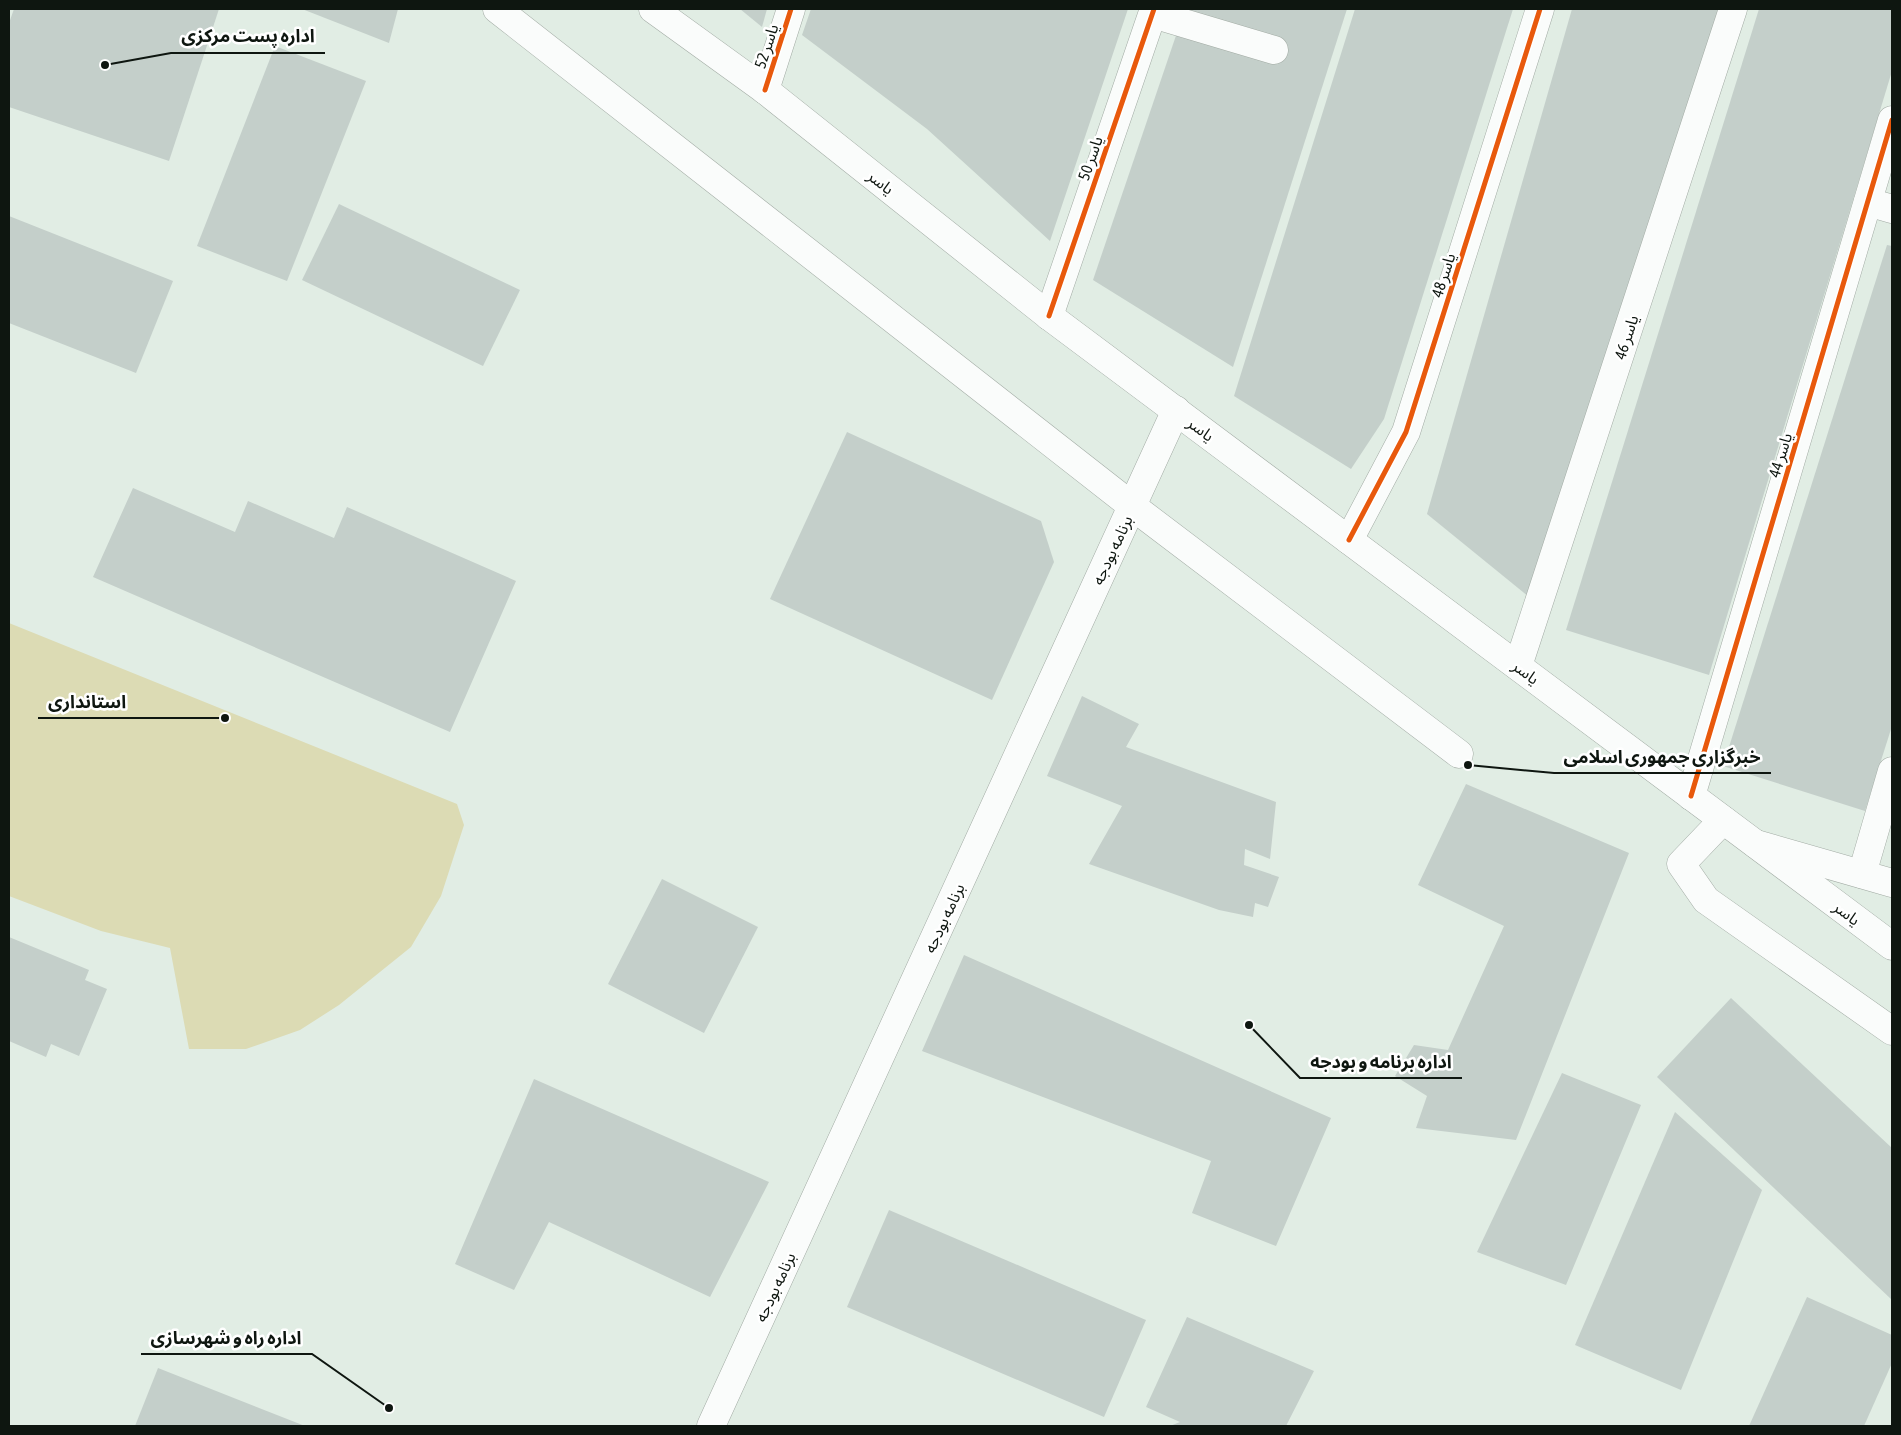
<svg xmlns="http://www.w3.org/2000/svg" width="1901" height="1435" viewBox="0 0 1901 1435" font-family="'Asap Condensed','Noto Sans Arabic',sans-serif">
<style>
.green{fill:#dcdbb4}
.building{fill:#c4cfca}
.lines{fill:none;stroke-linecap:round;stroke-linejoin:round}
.minor-casing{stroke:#a2aba4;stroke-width:29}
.major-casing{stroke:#a2aba4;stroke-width:29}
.minor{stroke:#fafcfb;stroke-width:28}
.major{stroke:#fafcfb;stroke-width:28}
.cycleway-casing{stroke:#fff;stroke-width:8}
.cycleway{stroke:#e8590c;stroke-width:5}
.labels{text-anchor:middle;stroke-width:5;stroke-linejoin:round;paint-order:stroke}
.street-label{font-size:16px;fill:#0e1610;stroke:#fff}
.leader{fill:none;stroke:#0e1610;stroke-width:2}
.callout-dot{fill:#0e1610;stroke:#fff;stroke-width:2}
.callout-label{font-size:18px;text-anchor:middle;font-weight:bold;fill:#0e1610;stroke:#fff;stroke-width:5;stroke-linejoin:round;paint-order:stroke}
</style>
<rect width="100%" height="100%" fill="#e1ede4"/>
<path class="green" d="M9,623l448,181 7,21 -23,71 -30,51 -72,58 -39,25 -54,19h-57l-19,-101 -69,-17 -92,-35z"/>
<g class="building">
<path d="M14,9h205l-50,152 -160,-54v-84z"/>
<path d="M302,9h96l-9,34z"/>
<path d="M740,9h27l-5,18z"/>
<path d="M811,9h317l-78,232 -123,-112 -125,-94z"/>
<path d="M1185,9h162l-114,358 -140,-87z"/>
<path d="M1355,9h158l-129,410 -33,50 -117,-73z"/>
<path d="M1572,9h150l-193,588 -102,-83z"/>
<path d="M1759,9h133v62l-183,604 -143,-45z"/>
<path d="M275,46l91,35 -79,200 -90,-35z"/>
<path d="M339,204l181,86 -37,76 -181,-86z"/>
<path d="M9,216l164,65 -37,92 -127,-50z"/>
<path d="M1887,245l5,1v480l-27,85 -142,-45z"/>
<path d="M847,432l194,89 13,41 -62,138 -222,-101z"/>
<path d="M133,488l102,44 13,-31 86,37 13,-31 169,74 -66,151 -357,-155z"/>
<path d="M1082,696l57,28 -13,23 150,55 -6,57 -25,-10 -1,16 35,12 -11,30 -13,-4 -2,14 -34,-7 -130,-46 33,-58 -75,-30z"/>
<path d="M1466,784l163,69 -113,287 -100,-12 11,-32 -32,-20 19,-31 34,5 56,-124 -86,-41z"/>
<path d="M662,879l96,48 -54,106 -96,-49z"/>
<path d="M9,937l80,33 -4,10 22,9 -28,67 -28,-12 -5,13 -37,-16z"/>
<path d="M964,955l367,163 -55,128 -84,-33 19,-52 -289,-110z"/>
<path d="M1731,998l161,150v152l-235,-223z"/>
<path d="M1562,1073l79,32 -75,180 -89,-33z"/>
<path d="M534,1079l235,103 -59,115 -161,-75 -35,68 -59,-26z"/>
<path d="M1675,1112l87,78 -81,200 -106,-45z"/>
<path d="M889,1210l257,110 -42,97 -257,-110z"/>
<path d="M1807,1297l85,38v28l-28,63h-115z"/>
<path d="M1187,1317l127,54 -28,55h-116l10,-4 -34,-15z"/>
<path d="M158,1368l147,58h-170z"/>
</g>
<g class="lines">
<defs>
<g id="minor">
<path d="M1153,14l121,36"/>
<path d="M765,90l26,-81"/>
<path d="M1868,202l24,7"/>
<path d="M1049,316l105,-307"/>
<path d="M1349,540l57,-108 134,-423"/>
<path d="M1518,666l215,-657"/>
<path d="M1691,796l201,-676"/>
<path d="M1723,820l-42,44 25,36 186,131"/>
<path d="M1756,844l136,39"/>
<path d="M1862,874l30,-103"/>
</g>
<g id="major">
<path d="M497,9l635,497 327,248"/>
<path d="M653,9l112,81 284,226 843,630"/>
<path d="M711,1426l465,-1016"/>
</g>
</defs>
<use href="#minor" class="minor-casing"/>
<use href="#major" class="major-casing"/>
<use href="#minor" class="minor"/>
<use href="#major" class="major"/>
<defs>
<g id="cycleway">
<path d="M765,90l26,-81"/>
<path d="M1049,316l105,-307"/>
<path d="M1349,540l57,-108 134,-423"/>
<path d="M1691,796l201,-676"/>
</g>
</defs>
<use href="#cycleway" class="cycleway-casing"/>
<use href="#cycleway" class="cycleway"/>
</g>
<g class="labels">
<g class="street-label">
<text transform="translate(766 46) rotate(-72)" y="6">یاسر 52</text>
<text transform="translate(1090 158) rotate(-71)" y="6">یاسر 50</text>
<text transform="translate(881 182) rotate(38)" y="6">یاسر</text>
<text transform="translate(1443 275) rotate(-72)" y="6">یاسر 48</text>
<text transform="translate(1626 337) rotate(-72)" y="6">یاسر 46</text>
<text transform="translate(1201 429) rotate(37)" y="6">یاسر</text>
<text transform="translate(1780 455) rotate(-73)" y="6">یاسر 44</text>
<text transform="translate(1112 550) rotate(-65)" y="6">برنامه بودجه</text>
<text transform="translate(1526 672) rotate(37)" y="6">یاسر</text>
<text transform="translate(1847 913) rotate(37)" y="6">یاسر</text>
<text transform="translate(944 918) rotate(-65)" y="6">برنامه بودجه</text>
<text transform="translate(775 1287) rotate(-65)" y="6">برنامه بودجه</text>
</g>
</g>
<path class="leader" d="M105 65L171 53H325M225 718L136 718H38M1468 765L1554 773H1771M1249 1025L1300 1078H1462M389 1408L312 1354H141"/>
<g class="callout-dot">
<circle cx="105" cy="65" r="5"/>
<circle cx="225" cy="718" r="5"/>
<circle cx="1468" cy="765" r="5"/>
<circle cx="1249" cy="1025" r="5"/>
<circle cx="389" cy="1408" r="5"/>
</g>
<g class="callout-label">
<text x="248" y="42">اداره پست مرکزی</text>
<text x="87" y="708">استانداری</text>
<text x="1662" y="763">خبرگزاری جمهوری اسلامی</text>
<text x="1381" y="1068">اداره برنامه و بودجه</text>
<text x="226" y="1344">اداره راه و شهرسازی</text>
</g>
<rect width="1901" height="1435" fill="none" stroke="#0e1610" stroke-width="20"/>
</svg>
